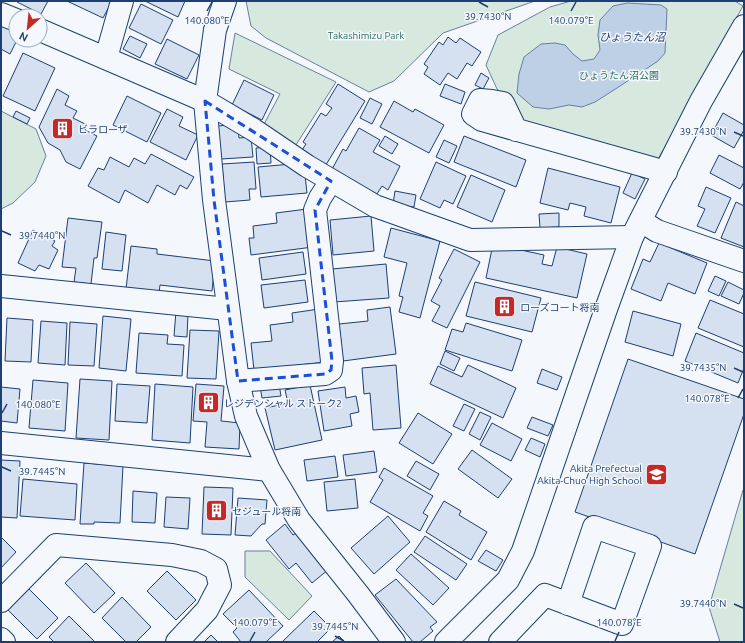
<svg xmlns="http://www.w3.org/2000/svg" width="745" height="643" viewBox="0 0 745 643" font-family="Ubuntu,'Noto Sans JP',sans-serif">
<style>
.green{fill:#d7e8df;stroke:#687fa3}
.water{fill:#bed0e5;stroke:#687fa3}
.building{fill:#d5e0f0;stroke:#1d3f73}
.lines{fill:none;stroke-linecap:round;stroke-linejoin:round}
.minor-casing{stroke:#1d3f73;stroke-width:24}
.minor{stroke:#f4f7fb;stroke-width:22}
.marked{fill:none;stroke:#1d4ed8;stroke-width:3;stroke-dasharray:8 5;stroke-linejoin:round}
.ticks{fill:none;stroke:#1d3f73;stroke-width:1.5}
.labels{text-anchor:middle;stroke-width:3;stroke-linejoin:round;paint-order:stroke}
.park-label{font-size:10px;fill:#2c6c60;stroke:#f4f7fb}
.poi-label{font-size:10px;fill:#1d3f73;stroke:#f4f7fb;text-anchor:start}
.water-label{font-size:11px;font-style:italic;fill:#1d3f73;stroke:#f4f7fb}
.ticks-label{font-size:10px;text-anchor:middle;fill:#1d3f73;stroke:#f4f7fb;stroke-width:3;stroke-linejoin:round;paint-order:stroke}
</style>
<rect width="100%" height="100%" fill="#f4f7fb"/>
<g class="green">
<path d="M246,1h289l-92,32 -49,48 -25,11 -103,-54 -15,-12z"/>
<path d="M571,1h164l8,5 -86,155 -133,-33 -13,-25 -14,-14 -11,-24 12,-30 52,-28z"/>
<path d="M235,33l101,49 -42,66 -33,-18 19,-36 -51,-25z"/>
<path d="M1,111l35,18 10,27 -11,26 -22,21 -12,6z"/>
<path d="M744,489v153h-24l-11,-35 34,-117z"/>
<path d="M245,551h25l42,45 -23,24 -44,-43z"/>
</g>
<path class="water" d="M627,3l34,2 6,4 -2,44 -7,8 -41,27 -22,14 -13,5 -13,-2 -20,4 -16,-2 -16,-14 2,-19 5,-17 17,-13 14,-1 10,2 8,9 9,7 12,-2 6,-9 -2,-15 2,-15 13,-14z"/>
<g class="building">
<path d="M18,1h30l-7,13 -24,-12z"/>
<path d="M67,1h45l-9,17z"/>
<path d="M145,1h40l-7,16z"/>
<path d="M141,4l32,16 -12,24 -32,-16z"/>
<path d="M2,23l14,7v10h1l-7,14 -9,-5v-23z"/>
<path d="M130,36l17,8 -7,14 -17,-9z"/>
<path d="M448,37l8,6 4,-5 21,14 -9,14 -5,-3 -10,16 -9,-6 -8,12 -16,-11 4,-7 -4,-3 15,-22 4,3z"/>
<path d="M167,39l32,16 -12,24 -32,-15z"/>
<path d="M23,53l32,15 -20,43 -32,-15z"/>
<path d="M481,73l8,5 -6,11 -8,-4z"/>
<path d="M244,80l30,15 -12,25 -30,-15z"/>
<path d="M338,84l27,17 -41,67 -24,-15 6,-9 -3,-2 18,-29 5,3 6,-8 -6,-4z"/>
<path d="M445,84l20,8 -4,12 -21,-8z"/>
<path d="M57,89l12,7 -4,9 12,6 -4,7 14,7 -2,5 12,6 -17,33 -14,-7 -6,-12 -12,-7 -9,-16z"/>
<path d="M127,96l34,17 -14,29 -34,-17z"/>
<path d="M370,98l12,6 -10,20 -12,-6z"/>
<path d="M394,101l19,11 2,-3 29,16 -15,28 -49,-26z"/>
<path d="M167,109l16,8 -4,9 19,9 -12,25 -36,-18z"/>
<path d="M16,111l14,7 -3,6 -14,-7z"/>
<path d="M723,113l21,12v5l-10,18 -23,-13z"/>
<path d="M238,124l1,14 12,-1 2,20 -32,2 -3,-33z"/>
<path d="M359,128l21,12 -7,12 27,14 -12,24 -6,-4 -5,8 -12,-6 -1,3 -34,-18 13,-24 3,2z"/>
<path d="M385,136l13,8 -6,10 -13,-8z"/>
<path d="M464,136l62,24 -10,27 -62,-25z"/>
<path d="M444,140l13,6 -8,17 -13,-6z"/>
<path d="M270,147l1,16 -14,1 -1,-16z"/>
<path d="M151,154l43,23 -7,12 -7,-4 -5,10 -18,-10 -9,18 -23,-13 -6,13 -31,-17 10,-18 6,2 6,-13 19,10 5,-9 11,6z"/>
<path d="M719,155l25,13v14l-4,7 -30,-16z"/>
<path d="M254,162l2,27h-7l1,11 -25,2 -3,-38z"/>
<path d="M436,162l30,14 -13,28 -9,-4 -4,8 -20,-9z"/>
<path d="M292,164l13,11 2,18 -46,4 -3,-30z"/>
<path d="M548,168l72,19 -9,36 -27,-7 2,-9 -16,-4 -2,7 -28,-7z"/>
<path d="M632,173l13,6 -10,20 -12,-6z"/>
<path d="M471,175l34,15 -13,32 -35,-15z"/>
<path d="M706,187l25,11 -16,35 -18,-7 8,-17 -7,-3z"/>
<path d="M395,191l21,4 -2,12 -21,-3z"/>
<path d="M736,202l8,4v41l-23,-9z"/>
<path d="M307,209l6,38 -62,8 -2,-17h5l-1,-12 24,-3 -1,-10z"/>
<path d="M559,213v14l-19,1 -1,-14z"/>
<path d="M371,216l3,35 -41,4 -3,-35z"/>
<path d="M68,218l34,4 -5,36h-3l-3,26 -17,-2 2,-14 -14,-1z"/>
<path d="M391,228l49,13 -20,77 -21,-6 4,-15 -4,-1 8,-33 -23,-6z"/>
<path d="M33,230l22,11 -3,5 6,4 -9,19 -10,-4 -4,6 -17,-8z"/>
<path d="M106,232l20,3 -4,36 -20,-2z"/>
<path d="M659,243l48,20 -12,31 -27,-11 -7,18 -30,-12 12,-30 7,3z"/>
<path d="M493,244l51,11 -2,9 10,2 5,-19 30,7 -10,44 -91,-20z"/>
<path d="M131,246l26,3v5l58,7 -3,30 -52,-6 -1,8 -33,-4z"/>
<path d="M454,249l26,13 -33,66 -15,-7 8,-15 -9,-5 11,-21 -3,-2z"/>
<path d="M303,252l3,22 -44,6 -3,-22z"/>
<path d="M386,264l3,34 -55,4 -2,-33z"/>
<path d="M715,276l11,5 -7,15 -11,-5z"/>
<path d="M305,280l3,22 -44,6 -3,-23z"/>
<path d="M475,282l66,16 -9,34 -66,-16z"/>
<path d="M728,282l16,8v3l-5,11 -18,-8z"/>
<path d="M710,300l34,14v33l-46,-19z"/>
<path d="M390,307l6,47 -53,7 -4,-37 29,-3 -1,-11z"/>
<path d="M319,309l7,53 -72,8 -3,-27 21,-2 -2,-16 23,-3 -1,-9z"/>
<path d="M176,311l12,2 -1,24 -13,-1z"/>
<path d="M633,311l48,13 -8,32 -48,-14z"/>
<path d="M103,316l28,3 -5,52 -27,-3z"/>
<path d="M7,318l26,2 -2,42 -26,-1z"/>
<path d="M41,321l26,2 -2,42 -27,-2z"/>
<path d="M70,322l27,2 -3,42 -26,-1z"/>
<path d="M466,323l56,17 -10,31 -67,-21 7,-21 11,3z"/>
<path d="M190,330l29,1 -3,48 -29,-1z"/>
<path d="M139,333l29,2 -1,9 17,1 -2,31 -46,-3z"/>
<path d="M696,333l48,20v15l-6,15 -53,-22z"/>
<path d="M445,351l15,7 -6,13 -14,-7z"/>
<path d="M628,359l116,40v15l-49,140 -120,-42z"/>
<path d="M396,365l5,63 -28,2 -3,-37 -6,1 -2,-26z"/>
<path d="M468,365l48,23 -13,30 -73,-34 8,-18 24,11z"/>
<path d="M542,369l20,8 -5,13 -20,-7z"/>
<path d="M80,379l32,2 -3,59 -33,-2z"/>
<path d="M33,380l35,3 -3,48 -36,-3z"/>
<path d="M117,384l33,2 -3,37 -32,-2z"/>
<path d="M155,384l38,3 -3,56 -38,-3z"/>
<path d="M196,384l28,2 -3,35 19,2 -1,26 -34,-2 2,-25 -14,-1z"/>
<path d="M279,384l2,12 -19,2 -2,-12z"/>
<path d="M310,385l12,55 -47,10 -10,-42 23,-5 -3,-13z"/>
<path d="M1,387l19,2 -3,34 -16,-2z"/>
<path d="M345,387l1,11 10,-2 3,16 -9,2 2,12 -28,5 -6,-40z"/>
<path d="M464,404l11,5 -11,22 -11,-5z"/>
<path d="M480,412l11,5 -11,23 -11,-6z"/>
<path d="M418,413l34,21 -19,30 -34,-21z"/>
<path d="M532,417l21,8 -5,11 -21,-8z"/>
<path d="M492,423l30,16 -11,22 -31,-16z"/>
<path d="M531,438l14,6 -5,13 -15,-7z"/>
<path d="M472,450l40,29 -14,19 -40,-29z"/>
<path d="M374,451l3,21 -31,4 -3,-21z"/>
<path d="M335,456l3,21 -31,4 -3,-21z"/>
<path d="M1,460l19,1 -3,57 -16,-1z"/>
<path d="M416,461l23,13 -9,16 -23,-14z"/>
<path d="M84,463l39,3 -3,57 -26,-1v2h-14z"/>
<path d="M384,468l49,28 -10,17 5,3 -8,15 -50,-29 13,-22 -4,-3z"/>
<path d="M23,479l54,5 -2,36 -55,-4z"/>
<path d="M355,479l3,29 -31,3 -3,-29z"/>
<path d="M204,487l29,1 -2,47 -29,-1z"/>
<path d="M133,491l24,2 -2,30 -23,-1z"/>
<path d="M166,497l24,1 -2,31 -24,-2z"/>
<path d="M238,498l29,2 -2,24h-3l-11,12 -16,-1z"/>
<path d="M444,501l17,10 -2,4 28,17 -16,28 -45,-28z"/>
<path d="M388,516l22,26 -36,32 -23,-26z"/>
<path d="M285,524l8,11 5,-3 31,37 -17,14 -16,-20 -7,6 -23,-29z"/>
<path d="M425,536l42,28 -11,16 -42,-28z"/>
<path d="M1,537l15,15 -15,16z"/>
<path d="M486,550l17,10 -7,11 -18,-10z"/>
<path d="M411,554l38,34 -16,17 -37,-35z"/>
<path d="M86,563l29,30 -21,20 -29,-30z"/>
<path d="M167,571l29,29 -20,20 -29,-29z"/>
<path d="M396,579l41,43 -7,5 3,4 -13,11h-7l-38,-47z"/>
<path d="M29,589l29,29 -21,21 -29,-29z"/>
<path d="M249,590l34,36 -17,16h-25l-8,-10 4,-4 -14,-14z"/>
<path d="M122,597l29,30 -15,15h-10l-24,-24z"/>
<path d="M314,611l17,17 -14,14h-35z"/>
<path d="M69,616l26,26h-41l-5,-5z"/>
<path d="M211,635l7,7h-14z"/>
<path d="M339,636l6,6h-13z"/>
</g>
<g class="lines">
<defs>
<g id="minor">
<path d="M225,1l-10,29 -10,71 9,99 24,181 8,35 23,54 30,50 59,74 36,48"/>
<path d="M1,14l15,6"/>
<path d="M40,30l165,71 49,29 53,36 68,40 95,34 162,-3"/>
<path d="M106,58l16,-57"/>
<path d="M516,130l-13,-27 -11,-2 -12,-1 -7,14 9,6 184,52"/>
<path d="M641,221l16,10 87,30"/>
<path d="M1,286l227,23"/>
<path d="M238,381l87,-7 6,-4 1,-9 -17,-151 5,-12 11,-17"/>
<path d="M1,443l268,27"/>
<path d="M1,601l55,-56 116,10 29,6 15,8 4,16 -13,25 -30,32"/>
<path d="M1,639l3,3"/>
<path d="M446,642l62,-62 15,-29 82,-239 27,-75 69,-136 43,-75"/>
<path d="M500,642l45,-47 77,29 28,-78 -56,-19 -26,77"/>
</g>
</defs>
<use href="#minor" class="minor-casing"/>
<use href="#minor" class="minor"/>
</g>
<path class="marked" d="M205,101l126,80 -16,29 17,151 -1,9 -6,4 -87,7 -24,-181z"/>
<path class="ticks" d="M479,2l9,5M207,11l5,-9M571,11l5,-9M734,132l9,4M2,231l9,4M734,368l9,4M738,398l5,-9M2,413l5,-9M2,467l9,4M734,604l9,4M335,636l9,5M250,641l5,-9M615,641l4,-9"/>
<defs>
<symbol id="building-square" viewBox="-11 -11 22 22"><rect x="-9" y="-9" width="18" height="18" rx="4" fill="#c62828" stroke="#f4f7fb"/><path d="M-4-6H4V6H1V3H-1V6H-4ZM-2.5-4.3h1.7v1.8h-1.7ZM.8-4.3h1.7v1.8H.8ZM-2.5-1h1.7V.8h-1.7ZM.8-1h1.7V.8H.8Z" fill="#fff"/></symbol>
<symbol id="school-square" viewBox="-11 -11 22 22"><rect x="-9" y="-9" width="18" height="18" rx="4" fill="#c62828" stroke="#f4f7fb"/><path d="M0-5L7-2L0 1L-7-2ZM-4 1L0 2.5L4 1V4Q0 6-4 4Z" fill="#fff"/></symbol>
</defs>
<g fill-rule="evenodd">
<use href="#building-square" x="50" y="116" width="25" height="25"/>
<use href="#building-square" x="492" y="294" width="25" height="25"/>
<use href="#building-square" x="196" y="390" width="25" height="25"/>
<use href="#school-square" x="644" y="462" width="25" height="25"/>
<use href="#building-square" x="204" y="498" width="25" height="25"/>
</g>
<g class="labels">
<g class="park-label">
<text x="366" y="39">Takashimizu Park</text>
<text x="619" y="79">ひょうたん沼公園</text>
</g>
<g class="poi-label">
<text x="78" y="133">ビラローザ</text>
<text x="520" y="311">ローズコート将南</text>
<text x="224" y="407">レジデンシャル ストーク2</text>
<text x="642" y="472" text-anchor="end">Akita Prefectual<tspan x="642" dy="12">Akita-Chuo High School</tspan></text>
<text x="232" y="515">セジュール将南</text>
</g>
<g class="water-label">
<text x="632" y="41">ひょうたん沼</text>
</g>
</g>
<g class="ticks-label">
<text x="488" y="20">39.7430°N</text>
<text x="207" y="24">140.080°E</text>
<text x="571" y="24">140.079°E</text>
<text x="703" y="135">39.7430°N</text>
<text x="42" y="239">39.7440°N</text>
<text x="703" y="371">39.7435°N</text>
<text x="707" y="402">140.078°E</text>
<text x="38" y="408">140.080°E</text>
<text x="42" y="475">39.7445°N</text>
<text x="703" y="607">39.7440°N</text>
<text x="255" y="626">140.079°E</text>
<text x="619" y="626">140.078°E</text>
<text x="335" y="630">39.7445°N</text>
</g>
<rect width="745" height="643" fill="none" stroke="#1d3f73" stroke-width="4"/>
<g transform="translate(28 28) rotate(207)"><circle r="19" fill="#f4f7fb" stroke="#9eadc5"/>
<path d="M0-3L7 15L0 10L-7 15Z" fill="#c62828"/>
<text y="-6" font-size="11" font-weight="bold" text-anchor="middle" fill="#1d3f73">N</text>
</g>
</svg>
